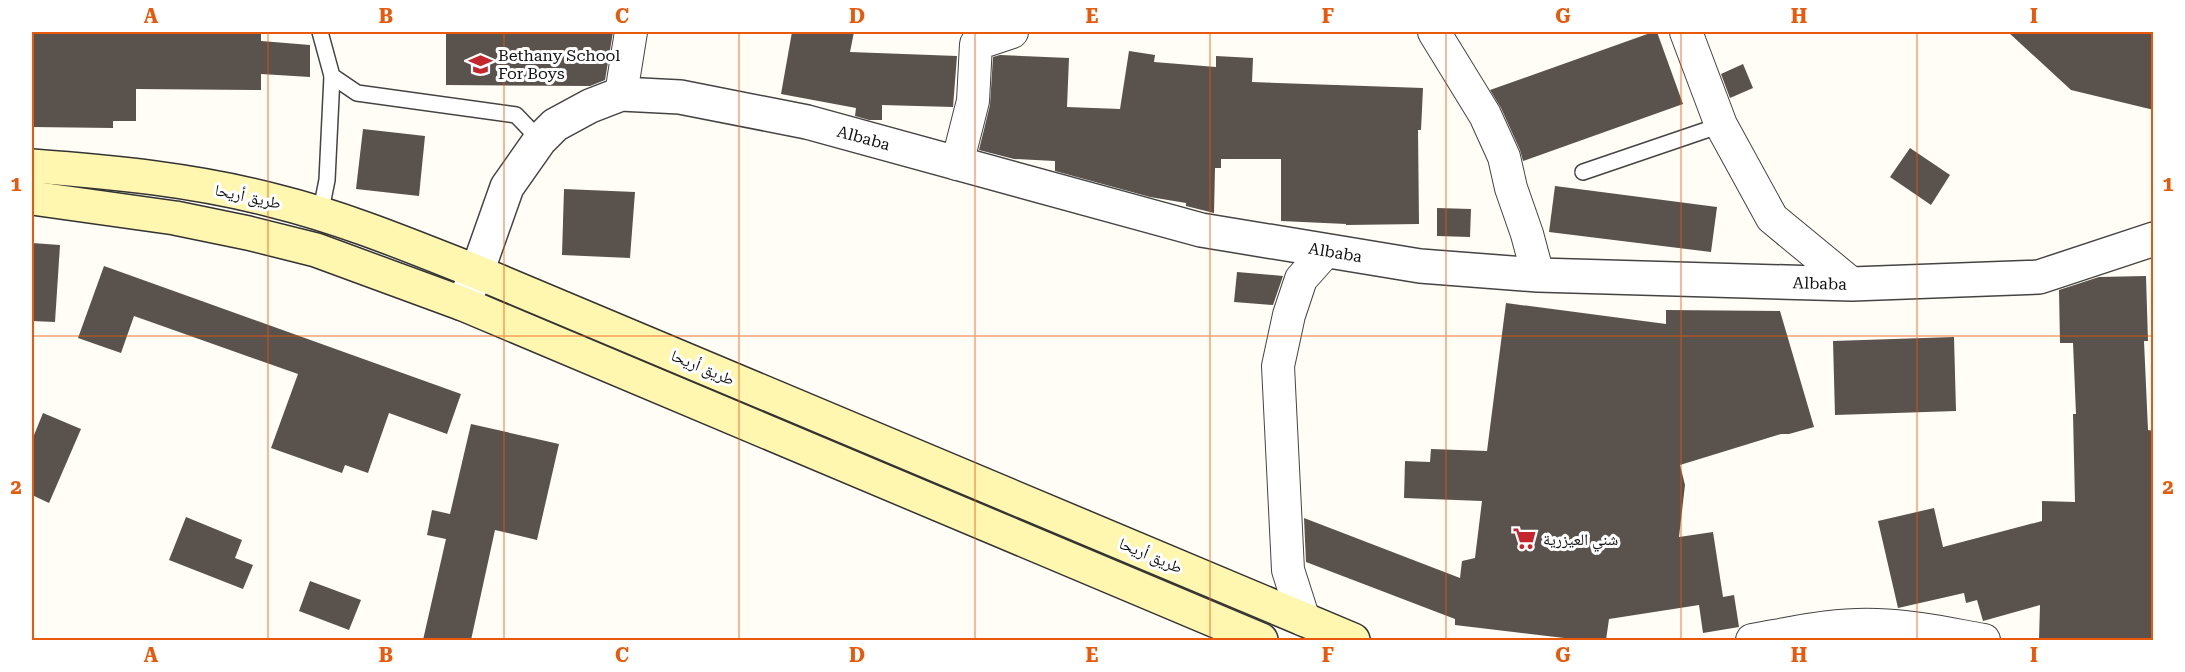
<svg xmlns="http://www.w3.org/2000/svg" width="2185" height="672" viewBox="0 0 2185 672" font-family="'Roboto Serif','Noto Naskh Arabic',serif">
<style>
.building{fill:#5a524d}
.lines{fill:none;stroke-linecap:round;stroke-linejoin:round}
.service-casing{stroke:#444;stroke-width:18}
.minor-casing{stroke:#444;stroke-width:34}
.tertiary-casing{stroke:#444;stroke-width:36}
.secondary-casing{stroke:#333;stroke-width:36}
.service{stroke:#fff;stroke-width:15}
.minor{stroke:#fff;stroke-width:32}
.tertiary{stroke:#fff;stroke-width:33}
.secondary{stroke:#fff6b0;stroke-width:33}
.grid{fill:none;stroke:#e8590c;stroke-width:1.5;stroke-opacity:0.55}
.labels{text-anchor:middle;stroke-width:6;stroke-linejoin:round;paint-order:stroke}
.poi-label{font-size:16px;fill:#111;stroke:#fff;text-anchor:start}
.street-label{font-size:16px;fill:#111;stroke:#fff}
.neatline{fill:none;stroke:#e8590c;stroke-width:2}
.grid-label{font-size:20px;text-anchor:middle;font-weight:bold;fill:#e8590c}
</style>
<rect width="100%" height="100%" fill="#fffdf5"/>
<g class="building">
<path d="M32,32h229v9l49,4v32l-49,-3v16l-125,-1v32h-23v7l-81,-1z"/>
<path d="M446,32h167l-8,48 -15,6 -144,-1z"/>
<path d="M792,32h62l-4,20 107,4 -4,51 -71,-2v15h-13l-14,-4 1,-8 -75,-14z"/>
<path d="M1653,32h4l26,72 -160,57 -3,-11 -19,-42 -11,-18z"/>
<path d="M2008,32h146v78l-83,-20z"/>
<path d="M1129,51l26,4 -1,7 62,5v-11l37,2 -1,24 171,6 -2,42h-3l1,94 -73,1v-1l-65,-3v-62h-60v9h-6l-1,45 -28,-7v-3l-36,-6 -95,-26v-10l-41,-2 -35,-9 11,-45 3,-48 7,-2 69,3 -2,49 53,2z"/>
<path d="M1743,64l10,24 -23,10 -9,-24z"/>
<path d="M363,129l62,7 -6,60 -63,-7z"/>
<path d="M1910,148l40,27 -19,30 -41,-28z"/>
<path d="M1555,186l162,21 -6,45 -162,-20z"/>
<path d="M564,189l71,3 -5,66 -68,-3z"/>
<path d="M1437,208l34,1 -1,28 -33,-1z"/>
<path d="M32,243l28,2 -5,77 -23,-1z"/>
<path d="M104,266l357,128 -14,40 -58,-21 -21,60 -23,-8 -3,8 -71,-25 27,-74 -164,-58 -13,37 -43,-15z"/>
<path d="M1237,272l46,4 -10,29 -39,-3z"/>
<path d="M2146,276l2,65h-4l4,89 6,1v209h-115l1,-35 -57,16 -6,-21 -11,3 -2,-10 -66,15 -20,-87 56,-13 9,39 99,-26v-20l33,1 -2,-88h3l-3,-71h-13l-1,-53 40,-13z"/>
<path d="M1506,303l160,21v-14l114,1 34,116 -25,7h-8l-101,31 5,20 -6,52 34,-5 10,65 11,-2 5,32 -36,6 -4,-28 -90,14 -3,21h-25l-126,-15v-6l-149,-57 -2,-44 156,60 2,-17 13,-3 7,-57 -78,-3 1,-37 25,1 1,-13 56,2z"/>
<path d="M1954,337l2,74 -121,4 -2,-74z"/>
<path d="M43,413l38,16 -32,74 -17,-8v-55z"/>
<path d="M471,424l88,20 -22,96 -42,-10 -24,110h-48l23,-101 -19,-4 5,-25 18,4z"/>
<path d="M186,517l56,23 -7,18 18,7 -10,24 -74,-29z"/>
<path d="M310,581l51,19 -12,30 -50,-19z"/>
</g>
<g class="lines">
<defs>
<g id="service">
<path d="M320,32l12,44 25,17 159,22 24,25"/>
<path d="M1583,172l138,-47"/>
<path d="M320,215l7,-35 5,-104"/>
</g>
<g id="minor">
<path d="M1434,32l51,83 19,42 7,31 16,46 11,41"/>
<path d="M1686,32l35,93 51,93 80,66"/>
<path d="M621,94l10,-62"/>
<path d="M957,164l16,-63 3,-57 36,-12"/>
<path d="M1304,620l-16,-50 -10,-204 11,-51 12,-36 25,-28"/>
<path d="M1752,640c41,-7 83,-17 125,-15 36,1 72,9 107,15"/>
</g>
<g id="tertiary">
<path id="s1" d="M463,304l14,-32 30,-85 33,-47 15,-15 35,-19 31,-12 59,3 127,25 394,108 219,36 118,9 314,9 187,-7 115,-38"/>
</g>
<g id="secondary">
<path d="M32,166c81,6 164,14 243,35 69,17 136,45 202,71l876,368"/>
<path d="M32,198l143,20 73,15 68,17 147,54 798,336"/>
</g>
</defs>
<use href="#service" class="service-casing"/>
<use href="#minor" class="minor-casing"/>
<use href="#tertiary" class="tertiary-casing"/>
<use href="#secondary" class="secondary-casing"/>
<use href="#service" class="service"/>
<use href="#minor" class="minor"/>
<use href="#tertiary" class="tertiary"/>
<use href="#secondary" class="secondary"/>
</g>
<path class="grid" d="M268,32v608M504,32v608M739,32v608M975,32v608M1210,32v608M1446,32v608M1681,32v608M1917,32v608M32,336h2122"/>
<defs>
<symbol id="school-bare" viewBox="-9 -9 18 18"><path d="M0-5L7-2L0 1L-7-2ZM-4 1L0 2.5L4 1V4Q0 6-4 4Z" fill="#c4262e" stroke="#fff" stroke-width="2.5" paint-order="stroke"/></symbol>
<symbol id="supermarket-bare" viewBox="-9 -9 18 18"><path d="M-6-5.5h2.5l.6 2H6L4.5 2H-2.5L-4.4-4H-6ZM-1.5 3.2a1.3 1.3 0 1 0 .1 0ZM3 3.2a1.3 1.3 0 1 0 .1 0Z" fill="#c4262e" stroke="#fff" stroke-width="2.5" paint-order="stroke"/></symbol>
</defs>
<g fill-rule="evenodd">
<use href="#school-bare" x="464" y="48" width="33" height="33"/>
<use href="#supermarket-bare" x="1508" y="522" width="33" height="33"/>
</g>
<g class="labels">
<g class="poi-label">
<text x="498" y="61">Bethany School<tspan x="498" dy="18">For Boys</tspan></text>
<text x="1543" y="545">شني العيزرية</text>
</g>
<g class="street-label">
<text dy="6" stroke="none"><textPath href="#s1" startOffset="524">Albaba</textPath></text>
<text transform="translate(248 196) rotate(12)" y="6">طريق أريحا</text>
<text dy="6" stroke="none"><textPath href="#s1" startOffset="1010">Albaba</textPath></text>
<text dy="6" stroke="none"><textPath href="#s1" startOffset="1496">Albaba</textPath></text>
<text transform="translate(703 367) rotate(23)" y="6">طريق أريحا</text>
<text transform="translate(1151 555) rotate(23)" y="6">طريق أريحا</text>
</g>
</g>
<rect width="2185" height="672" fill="none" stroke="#ffffff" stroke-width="66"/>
<rect x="33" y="33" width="2119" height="606" class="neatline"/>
<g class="grid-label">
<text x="151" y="23">A</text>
<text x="386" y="23">B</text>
<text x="622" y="23">C</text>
<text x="857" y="23">D</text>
<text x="1092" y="23">E</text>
<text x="1328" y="23">F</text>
<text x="1563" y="23">G</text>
<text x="1799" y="23">H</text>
<text x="2034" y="23">I</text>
<text x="16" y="191">1</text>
<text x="2168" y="191">1</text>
<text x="16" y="494">2</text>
<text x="2168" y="494">2</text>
<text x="151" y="662">A</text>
<text x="386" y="662">B</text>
<text x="622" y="662">C</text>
<text x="857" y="662">D</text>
<text x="1092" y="662">E</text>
<text x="1328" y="662">F</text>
<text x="1563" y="662">G</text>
<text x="1799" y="662">H</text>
<text x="2034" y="662">I</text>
</g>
</svg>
